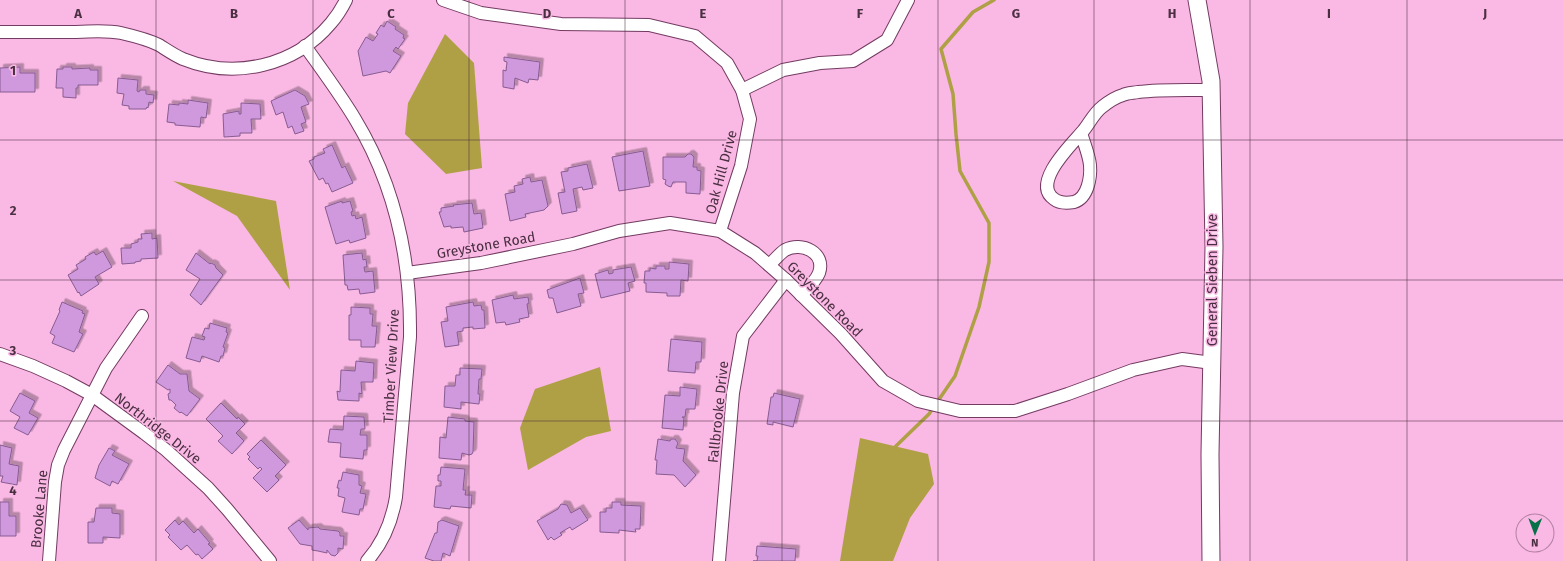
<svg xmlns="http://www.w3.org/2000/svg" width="1563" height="561" viewBox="0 0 1563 561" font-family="'Fira Sans',sans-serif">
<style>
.water{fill:#afa045}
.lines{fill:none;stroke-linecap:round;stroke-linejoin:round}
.stream{stroke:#afa045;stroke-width:3.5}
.building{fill:#d099dd;stroke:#875c91;filter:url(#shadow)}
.street-casing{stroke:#733b62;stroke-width:14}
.secondary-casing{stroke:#733b62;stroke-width:19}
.street{stroke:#fff;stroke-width:12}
.secondary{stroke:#fff;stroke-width:17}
.grid{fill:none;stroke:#492f40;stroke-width:1;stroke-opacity:0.55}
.labels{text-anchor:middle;stroke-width:3;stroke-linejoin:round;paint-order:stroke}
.street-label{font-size:14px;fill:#492f40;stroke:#fab8e4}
.grid-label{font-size:13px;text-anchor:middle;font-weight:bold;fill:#492f40;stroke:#fab8e4;stroke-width:3;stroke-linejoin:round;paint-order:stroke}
</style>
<defs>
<filter id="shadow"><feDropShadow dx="3.5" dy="-3.5" stdDeviation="0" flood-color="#0004"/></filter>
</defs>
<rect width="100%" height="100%" fill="#fab8e4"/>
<g class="water">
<path d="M445,34l29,29 8,105 -36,6 -41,-40 3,-31z"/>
<path d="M173,181l103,20 14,89 -53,-74z"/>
<path d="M600,367l11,64 -25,6 -58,33 -8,-42 15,-39z"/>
<path d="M860,438l68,16 6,30 -24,34 -17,43h-53z"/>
</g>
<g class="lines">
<path class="stream" d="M893,450l3,-4 33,-32 26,-38 24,-69 10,-45v-39l-29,-52 -4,-37 -3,-40 -12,-45 32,-37 21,-12"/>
</g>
<g class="building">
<path d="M387,21l9,6 -1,2 9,6 -1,3 2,1 -7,10 -2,-2 -3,4 8,5 -11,17 -4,-2 -23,5 -5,-25 8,-14 7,4 5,-7 -2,-1 5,-8 3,2z"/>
<path d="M504,57l36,5 -2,18 -9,-1 -1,4 -13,-5 -1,11 -11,-2v-17l3,1 1,-9 -3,-1z"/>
<path d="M20,67v6h15v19h-35v-24z"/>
<path d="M63,67h9v2l18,-1v2h8v15h-20v3h-2v10l-13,-1v-9h-7l1,-19h6z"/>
<path d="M118,78l20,2 -1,11 2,1 1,-2h6v4l8,1 -1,8 -4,-1 -1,6 -1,-1 -1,2h-17v-3l-7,-1 2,-11 -7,-1z"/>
<path d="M295,90l10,6 4,8 -8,3 5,15 -5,2 3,7 -9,3 -3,-8 -4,2 -5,-16 -7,3 -5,-14z"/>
<path d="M188,100l20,3 -2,15 -5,-1 -1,10 -25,-2v-2l-8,-1 2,-18 10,1v-2l9,1z"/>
<path d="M241,103l19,1 1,15h-10l1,14h-12v3l-16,1 -1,-23 16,-3v3h2z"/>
<path d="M332,145l10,23 3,-2 8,17 -21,9 -4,-9 -2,1 -3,-6 -4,2 -10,-19 5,-2v-2l11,-4 -2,-4z"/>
<path d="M643,151l7,35 -31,5 -7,-34z"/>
<path d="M688,154h3l3,3 -1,10h4v3l4,1 -1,23 -14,-1v-11h-13l-2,5 -3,-1 -3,-2 1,-4 -3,-1v-22h22z"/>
<path d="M587,164l6,24 -10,2 -1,-3 -9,2 4,22 -15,3 -4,-21 7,-1 -4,-20 7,-1v-3z"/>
<path d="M530,177l1,5 11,-2 6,26 -4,4 -19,4 1,3 -16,4 -5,-27 10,-2 -1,-6 9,-2 -1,-5z"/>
<path d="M342,201v2l8,-2 3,10 -2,1 1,4 3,-1 1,4 6,-2 4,21 -16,5 -1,-3 -13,4 -11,-37z"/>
<path d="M472,203l2,11 7,-1 2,15 -19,4 -1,-5 -12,1v-2l-7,1 -5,-15h2v-4l13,-2 -1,-1z"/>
<path d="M152,233v6l5,-1 1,20 -17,1v2l-6,1v1l-13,1 -1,-16h10v-4l7,-2v-3h4l-1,-5z"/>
<path d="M103,251l9,16 -17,10 4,7 -18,12 -2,-4 -1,1 -10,-18 10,-6 -2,-4 10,-6 -1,-2 9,-5 2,3z"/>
<path d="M196,253l14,11 1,-1 4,2 1,3 7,7 -22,30 -11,-10 10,-16 -14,-9z"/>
<path d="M362,253l1,7 3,-1 1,8h-3l1,5 8,-1 2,21 -15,2 -1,-5 -11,1 -1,-5h-2l-2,-30z"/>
<path d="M669,262l20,2 -1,17 -7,-1 -1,16h-13v-3l-21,-1v-9h-2l1,-12h5v-3l6,1v-3h9v3h4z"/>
<path d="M631,267l4,14 -7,2 2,8 -29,7 -6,-24 13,-4 1,4 4,-1v-3z"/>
<path d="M580,278l4,15 -6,1 3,12 -24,7 -4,-15h-4l-2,-8z"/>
<path d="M513,295l1,4 14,-2 1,6 -2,1 2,13 -10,2 1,3 -14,3 -1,-3 -9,1 -4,-23z"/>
<path d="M62,302l21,9 -1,2 3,1 -6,18 4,2 -9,18 -22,-9 3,-7 -5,-3 10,-22 -1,-1z"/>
<path d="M473,302l1,4 7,-1 1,5h2l1,18 -12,1v-2l-10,1v3l-6,1 2,13 -14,2 -4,-25 7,-1 -2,-14z"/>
<path d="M351,307l19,1v6h3l-1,12h5l-2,21h-14v-7h-12v-25h2z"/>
<path d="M210,323l17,5 -1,4 2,1 -5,14 2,1 -2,8h-2l-2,6 -17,-6 -2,6 -14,-4 6,-21 12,3 1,-3 -3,-1 3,-8 4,1z"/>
<path d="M671,339l31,3 -1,20h-5l-1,11 -27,-2z"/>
<path d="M356,361l18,2 -1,19h-12l1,12 -3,-1v8l-21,-1 -1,-9 3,1 1,-22 14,1z"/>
<path d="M168,365l12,9h7l2,17 11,8 -13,17 -6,-4 -1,1 -6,-5 2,-3 -5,-5h-2l-1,-6 2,-1v-4l-2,1 -12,-8z"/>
<path d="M460,368l22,1 -1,10h-2l-1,15h2l-1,10 -18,-2v7l-17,-2 1,-21h10l1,-11h4z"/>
<path d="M680,387l17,2 -2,20h-9l-1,8h-3l2,1 -1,12 -21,-2 3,-33 15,1z"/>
<path d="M20,393l15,8 -6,12 9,5 -10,17 -14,-7 6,-11 -10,-6z"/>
<path d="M774,393l26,6 -7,28 -20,-5v3l-6,-1 4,-27h2z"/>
<path d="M221,403l16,16 1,-2 7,7 -9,9 8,8 -12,13 -14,-13 5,-5 -17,-17z"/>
<path d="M344,416l20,1 1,12h-4l-1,6h7v15h-3l-1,9 -23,-2 1,-14 -13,-1 2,-13 13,1z"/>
<path d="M448,417l17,2v2l9,1 -1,30 -1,2 -3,1 -7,-2 -1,7 -22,-2 1,-21 6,1z"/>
<path d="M658,439l12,2 1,-2h4l3,4 -2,5 9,1 -2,12 13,14 -11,12 -11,-12 -18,-1 1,-14h-2z"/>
<path d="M261,440l25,25 -11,11 4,4 -12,12 -14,-14 9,-9 -2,-2 -2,2 -10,-10 2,-2 -3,-3z"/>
<path d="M0,445l12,3 -3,16 10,2 -2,19 -16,-3 2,-6h-3z"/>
<path d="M109,448l6,3 -3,4 17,9 -11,20 -6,-3 -2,5 -15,-8 4,-13z"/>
<path d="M441,467l24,2 -2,21h3l-1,5h7l-1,13 -20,-2 -1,3 -16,-2 2,-21h5v-5h-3v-6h2z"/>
<path d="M343,472l16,3v10l3,1 -2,7 6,1 -3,15h-3l-1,6 -17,-3 3,-14 -7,-2 1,-8h-2l2,-8 2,1z"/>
<path d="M0,502h9v14h7v20h-16z"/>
<path d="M612,502h9v3l20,1 -1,23h-5l1,3 -17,-2v3l-19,-1v-20h6v-4h6z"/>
<path d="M561,504l6,1 4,8 9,-5 8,12 -16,10 -2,-3 -10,6 2,2 -8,5 -3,-3 -3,3 -11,-19 21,-12z"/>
<path d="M96,508h16v5l8,1v24l-17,-1v6h-15v-21h6z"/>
<path d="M175,520l4,5 4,-4 11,12 4,-4 12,14 -2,1 5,5 -11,10 -4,-5 -2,1 -9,-10 -6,5 -13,-13 2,-2 -5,-5z"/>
<path d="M299,520l9,10v-2l10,-1 2,2 18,2 2,2v3h4l-1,13 -5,-1v5l-3,3 -4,-1 -4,-5v3l-9,-2 -6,-1v-4l-12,-2 -12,-16z"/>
<path d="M442,520l17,6 -9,30 -7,-3 -2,8h-7l-9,-3 10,-25h2l1,-11z"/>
<path d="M757,546l39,3 -1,12h-42h4l1,-5h-2z"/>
</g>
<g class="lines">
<defs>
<g id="street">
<path d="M443,0l38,13 80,11 88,1 46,11 32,27 15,27 8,29 -9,47 -21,65"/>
<path d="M0,32c25,0 51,0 76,0 15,-1 31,-2 45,1 13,3 26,6 38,12 8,5 15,10 24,14 52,21 112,7 148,-36 6,-7 11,-15 15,-23"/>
<path d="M305,46c17,24 35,48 50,73 40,66 56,142 55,218l-14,160c-4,24 -12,45 -29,64"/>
<path d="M742,90l41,-20 37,-7 33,-2 34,-21 21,-40"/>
<path d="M1081,133c3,10 8,22 9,32 1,12 -2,33 -16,37 -6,1 -15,1 -20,-3 -23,-16 18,-55 29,-68 6,-7 11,-18 19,-24 5,-4 14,-10 21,-12 4,-2 10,-2 15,-3 24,-3 48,-2 73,-2"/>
<path d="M769,265c5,-4 10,-11 16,-15 17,-9 41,3 34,23 -3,8 -12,16 -18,22"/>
<path d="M407,273l74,-10 92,-19 46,-13 51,-8 50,8 35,22 31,27 55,54 42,47 35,20 42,10h55l53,-17 65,-24 49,-11 30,4"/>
<path d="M0,354l33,12 33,15 26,14 52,38 22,17 42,38 19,21 43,52"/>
<path d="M49,561l6,-79 3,-17 6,-15 42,-82 36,-52"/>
<path d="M719,561l14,-168 10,-57 43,-56"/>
</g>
<path id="secondary" d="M1197,0l14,81 3,166 -4,207 1,107"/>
</defs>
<use href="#street" class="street-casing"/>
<use href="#secondary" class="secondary-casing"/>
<use href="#street" class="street"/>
<use href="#secondary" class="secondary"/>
</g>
<path class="grid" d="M156,0v561M313,0v561M469,0v561M625,0v561M782,0v561M938,0v561M1094,0v561M1250,0v561M1407,0v561M0,140h1563M0,280h1563M0,421h1563"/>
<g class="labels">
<g class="street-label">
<text transform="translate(721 172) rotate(-75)" y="5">Oak Hill Drive</text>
<text transform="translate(486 245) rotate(-10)" y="5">Greystone Road</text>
<text transform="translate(1212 280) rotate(-90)" y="5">General Sieben Drive</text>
<text transform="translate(825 299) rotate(45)" y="5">Greystone Road</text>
<text transform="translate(391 366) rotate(-87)" y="5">Timber View Drive</text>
<text transform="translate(718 412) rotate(-84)" y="5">Fallbrooke Drive</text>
<text transform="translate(158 428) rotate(38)" y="5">Northridge Drive</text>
<text transform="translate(39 509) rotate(-85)" y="5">Brooke Lane</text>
</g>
</g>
<g class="grid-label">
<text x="78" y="18">A</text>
<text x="234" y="18">B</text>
<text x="391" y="18">C</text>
<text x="547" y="18">D</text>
<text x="703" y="18">E</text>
<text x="860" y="18">F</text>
<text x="1016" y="18">G</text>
<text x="1172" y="18">H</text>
<text x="1329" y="18">I</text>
<text x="1485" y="18">J</text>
<text x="13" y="75">1</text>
<text x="13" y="215">2</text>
<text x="13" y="355">3</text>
<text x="13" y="495">4</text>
</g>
<g transform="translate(1535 533) rotate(181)"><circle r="19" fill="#fab8e4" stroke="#b381a2"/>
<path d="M0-3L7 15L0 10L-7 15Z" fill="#067149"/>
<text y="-6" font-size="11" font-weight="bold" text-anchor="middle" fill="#492f40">N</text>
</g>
</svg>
